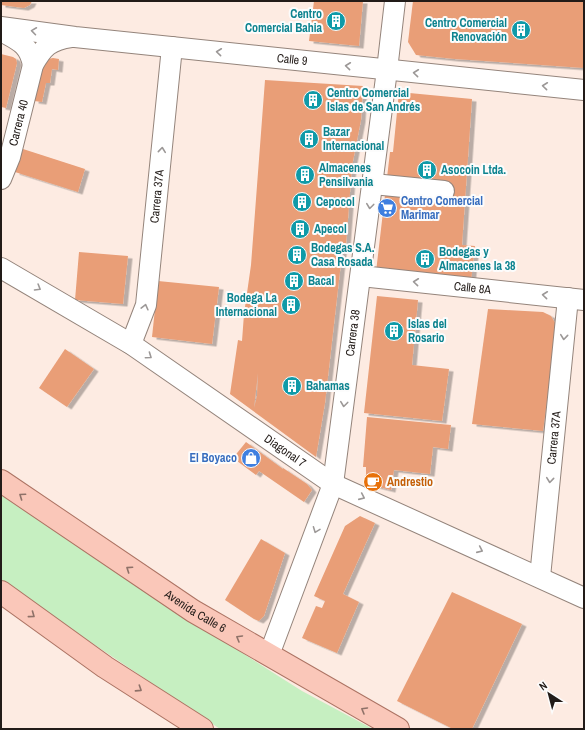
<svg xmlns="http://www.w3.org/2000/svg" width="585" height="730" viewBox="0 0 585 730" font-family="'Archivo Narrow',sans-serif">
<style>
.green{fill:#c6efc1}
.building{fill:#e99e77;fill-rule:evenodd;filter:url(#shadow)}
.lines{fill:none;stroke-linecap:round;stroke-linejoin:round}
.minor-casing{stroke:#94847b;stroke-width:22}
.major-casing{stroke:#ac7363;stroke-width:24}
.minor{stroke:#fff;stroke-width:20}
.major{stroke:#fac7b9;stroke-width:22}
.oneway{stroke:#9c9897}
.oneway2{stroke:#8e7168}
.labels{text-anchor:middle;stroke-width:4;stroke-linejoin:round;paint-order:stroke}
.culture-label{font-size:12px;font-weight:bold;fill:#0d838f;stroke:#fcfcfc;text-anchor:start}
.street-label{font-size:12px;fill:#221b18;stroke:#fcfcfc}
.shop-label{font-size:12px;font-weight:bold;fill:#366cbe;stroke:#fcfcfc;text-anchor:start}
.food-label{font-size:12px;font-weight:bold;fill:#c56008;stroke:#fcfcfc;text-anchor:start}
</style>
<defs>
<filter id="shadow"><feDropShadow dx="4.5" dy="2.5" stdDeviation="0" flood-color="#0004"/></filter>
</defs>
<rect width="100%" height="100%" fill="#fdebe2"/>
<path class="green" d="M1,495l105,71 166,106 30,19 71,38h-153l-198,-133 -21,-16z"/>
<g class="building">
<path d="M1,1h31l-2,4 -6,3 -23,-3z"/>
<path d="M314,1h49l-4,45 -50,-5z"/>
<path d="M413,1h171v67l-129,-9 -39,-4 -8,-13z"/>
<path d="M1,54l12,3 3,2 1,4 -11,45 -5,-1z"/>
<path d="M53,58l6,1 -1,11 -6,-1 -2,14h-4l-4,19 -8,-1 6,-32 8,-10z"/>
<path d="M265,80l98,6 -2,34 -9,46 -6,79h-3l-18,158 -9,54 -86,-63 8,-54 4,1 2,-27 7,-49zM258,373l-1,23 -3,12z"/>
<path d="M399,92l73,7 -10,146 13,1 -4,35 -95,-9 14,-120h3z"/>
<path d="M23,149l62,20 -7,23 -63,-20z"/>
<path d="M79,252l49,4 -5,48 -48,-4z"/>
<path d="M158,281l61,6 -7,57 -60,-7z"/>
<path d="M377,296l41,4 -6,65 37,4 -7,52 -78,-8z"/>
<path d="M488,309l55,3 8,4 6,10 -14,105 -71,-7z"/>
<path d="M65,349l29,20 -27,38 -28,-19z"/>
<path d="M367,417l84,8 -3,24 -15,-2 -3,27 -36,-4 -3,20 -20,-5 -5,-7v-11h-3z"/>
<path d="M246,442l37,27v-1l24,16 5,6 -8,12 -45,-31 -3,4 -23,-17z"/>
<path d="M360,516l15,7 -32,71 16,8 -22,51 -35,-15 14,-32 6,2 3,-7 -11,-5 31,-70z"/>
<path d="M261,539l24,14 -21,63 -5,5 -5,-2 -29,-19z"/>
<path d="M452,592l70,32 -50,105h-19l-56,-28z"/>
</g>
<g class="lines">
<defs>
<g id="minor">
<path id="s1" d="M1,27l74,10 509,53"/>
<path d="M1,31c18,10 28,13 32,34"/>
<path id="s2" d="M1,179l9,-22 23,-92c10,-18 17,-25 38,-28"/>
<path d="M373,184l71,7"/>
<path id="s3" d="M1,268l130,76 202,140 251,114"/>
<path id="s4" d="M361,276l223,24"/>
<path id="s5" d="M131,344l15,-39 26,-258"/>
<path id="s6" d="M540,577l28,-279"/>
<path id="s7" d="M269,655l64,-171 54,-414 8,-69"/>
</g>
<g id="major">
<path id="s8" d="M1,481l192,130 205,118"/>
<path d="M1,592l104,75 97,62"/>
</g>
</defs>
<use href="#minor" class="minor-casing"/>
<use href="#major" class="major-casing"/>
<use href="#minor" class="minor"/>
<use href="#major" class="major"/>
</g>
<defs><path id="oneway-chevron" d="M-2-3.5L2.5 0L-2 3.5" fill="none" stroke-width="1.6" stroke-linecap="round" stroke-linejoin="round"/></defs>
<g class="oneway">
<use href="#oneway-chevron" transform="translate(34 31) rotate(-172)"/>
<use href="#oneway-chevron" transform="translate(219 52) rotate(-174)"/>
<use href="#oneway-chevron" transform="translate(348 66) rotate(-174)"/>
<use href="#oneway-chevron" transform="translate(416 73) rotate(-174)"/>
<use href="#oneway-chevron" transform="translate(545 86) rotate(-174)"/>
<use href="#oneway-chevron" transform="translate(162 150) rotate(-84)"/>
<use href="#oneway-chevron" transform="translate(370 206) rotate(97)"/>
<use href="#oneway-chevron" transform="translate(416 282) rotate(-174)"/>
<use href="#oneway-chevron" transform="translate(38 288) rotate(31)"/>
<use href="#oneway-chevron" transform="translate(545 295) rotate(-174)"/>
<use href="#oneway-chevron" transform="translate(145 307) rotate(-76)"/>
<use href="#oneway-chevron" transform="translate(564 337) rotate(96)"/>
<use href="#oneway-chevron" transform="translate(149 356) rotate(35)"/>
<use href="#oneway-chevron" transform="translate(344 404) rotate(97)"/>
<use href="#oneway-chevron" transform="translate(550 480) rotate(96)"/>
<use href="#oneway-chevron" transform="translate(362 497) rotate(24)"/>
<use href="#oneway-chevron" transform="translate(316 530) rotate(111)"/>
<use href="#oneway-chevron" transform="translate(480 550) rotate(24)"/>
</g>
<g class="oneway2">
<use href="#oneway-chevron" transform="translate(22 496) rotate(-145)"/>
<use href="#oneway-chevron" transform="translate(129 569) rotate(-146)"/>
<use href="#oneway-chevron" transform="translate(32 615) rotate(36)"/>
<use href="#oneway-chevron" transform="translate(239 638) rotate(-150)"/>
<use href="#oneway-chevron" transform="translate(139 689) rotate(33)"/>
<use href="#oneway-chevron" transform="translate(364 710) rotate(-150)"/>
</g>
<defs>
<symbol id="building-disc" viewBox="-11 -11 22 22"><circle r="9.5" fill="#0f9aa8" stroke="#fcfcfc"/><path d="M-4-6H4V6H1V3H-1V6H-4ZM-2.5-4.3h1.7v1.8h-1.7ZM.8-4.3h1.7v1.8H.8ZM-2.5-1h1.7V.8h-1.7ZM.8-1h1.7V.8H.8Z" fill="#fff"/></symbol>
<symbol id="supermarket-disc" viewBox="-11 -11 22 22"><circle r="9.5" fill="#3f7fe0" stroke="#fcfcfc"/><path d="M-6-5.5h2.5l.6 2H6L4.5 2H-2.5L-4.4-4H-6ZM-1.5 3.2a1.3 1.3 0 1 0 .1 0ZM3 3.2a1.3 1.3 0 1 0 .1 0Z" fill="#fff"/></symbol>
<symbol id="shop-disc" viewBox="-11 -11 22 22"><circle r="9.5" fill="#3f7fe0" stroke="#fcfcfc"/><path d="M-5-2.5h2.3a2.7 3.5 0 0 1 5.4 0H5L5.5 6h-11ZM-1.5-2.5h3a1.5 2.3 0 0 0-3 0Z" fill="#fff"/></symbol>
<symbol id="cafe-disc" viewBox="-11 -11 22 22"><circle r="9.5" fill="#e8710a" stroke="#fcfcfc"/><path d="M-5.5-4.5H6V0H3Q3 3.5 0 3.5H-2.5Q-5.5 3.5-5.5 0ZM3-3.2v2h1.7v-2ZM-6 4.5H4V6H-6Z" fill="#fff"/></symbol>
</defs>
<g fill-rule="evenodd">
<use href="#building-disc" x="325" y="10" width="22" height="22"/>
<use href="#building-disc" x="510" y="19" width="22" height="22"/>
<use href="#building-disc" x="302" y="89" width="22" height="22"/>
<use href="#building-disc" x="298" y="128" width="22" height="22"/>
<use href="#building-disc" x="416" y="159" width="22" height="22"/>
<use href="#building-disc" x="294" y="164" width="22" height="22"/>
<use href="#building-disc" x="291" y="191" width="22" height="22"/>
<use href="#supermarket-disc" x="376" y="197" width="22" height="22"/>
<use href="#building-disc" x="289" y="218" width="22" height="22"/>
<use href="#building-disc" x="286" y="244" width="22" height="22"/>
<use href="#building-disc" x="414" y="248" width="22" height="22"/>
<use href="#building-disc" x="283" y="270" width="22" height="22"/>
<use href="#building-disc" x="280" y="294" width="22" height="22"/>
<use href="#building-disc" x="383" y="320" width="22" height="22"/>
<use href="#building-disc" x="281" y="375" width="22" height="22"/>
<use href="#shop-disc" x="240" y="447" width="22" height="22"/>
<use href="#cafe-disc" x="362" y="471" width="22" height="22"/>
</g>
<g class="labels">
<g class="culture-label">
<text x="322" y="18" text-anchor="end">Centro<tspan x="322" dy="14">Comercial Bahia</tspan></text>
<text x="507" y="27" text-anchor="end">Centro Comercial<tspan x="507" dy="14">Renovación</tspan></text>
<text x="327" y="97">Centro Comercial<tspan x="327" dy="14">Islas de San Andrés</tspan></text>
<text x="323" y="136">Bazar<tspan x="323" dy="14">Internacional</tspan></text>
<text x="319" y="172">Almacenes<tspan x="319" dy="14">Pensilvania</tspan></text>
<text x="441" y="174">Asocoin Ltda.</text>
<text x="316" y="206">Cepocol</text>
<text x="314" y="233">Apecol</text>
<text x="311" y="252">Bodegas S.A.<tspan x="311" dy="14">Casa Rosada</tspan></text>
<text x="439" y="256">Bodegas y<tspan x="439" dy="14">Almacenes la 38</tspan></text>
<text x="308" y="285">Bacal</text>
<text x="277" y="302" text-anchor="end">Bodega La<tspan x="277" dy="14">Internacional</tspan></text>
<text x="408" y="328">Islas del<tspan x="408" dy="14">Rosario</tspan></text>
<text x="306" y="390">Bahamas</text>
</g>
<g class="street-label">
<text dy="4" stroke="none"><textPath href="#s1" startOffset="293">Calle 9</textPath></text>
<text dy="4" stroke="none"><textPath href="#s2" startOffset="59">Carrera 40</textPath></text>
<text dy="4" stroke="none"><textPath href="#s5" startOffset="151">Carrera 37A</textPath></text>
<text dy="4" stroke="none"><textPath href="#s4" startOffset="112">Calle 8A</textPath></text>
<text dy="4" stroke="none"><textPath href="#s7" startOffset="335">Carrera 38</textPath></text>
<text dy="4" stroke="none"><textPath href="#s6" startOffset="140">Carrera 37A</textPath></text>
<text dy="4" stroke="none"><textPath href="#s3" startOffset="338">Diagonal 7</textPath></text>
<text dy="4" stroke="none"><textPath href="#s8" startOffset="234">Avenida Calle 6</textPath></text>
</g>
<g class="shop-label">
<text x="401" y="205">Centro Comercial<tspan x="401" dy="14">Marimar</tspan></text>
<text x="237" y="462" text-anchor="end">El Boyaco</text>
</g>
<g class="food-label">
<text x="387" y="486">Andrestio</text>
</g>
</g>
<rect width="585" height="730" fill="none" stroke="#221b18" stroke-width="4"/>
<g transform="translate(549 694) rotate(324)" stroke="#fcfcfc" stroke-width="3" paint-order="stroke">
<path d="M0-3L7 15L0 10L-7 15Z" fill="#221b18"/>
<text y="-6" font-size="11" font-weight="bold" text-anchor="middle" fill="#221b18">N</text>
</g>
</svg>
